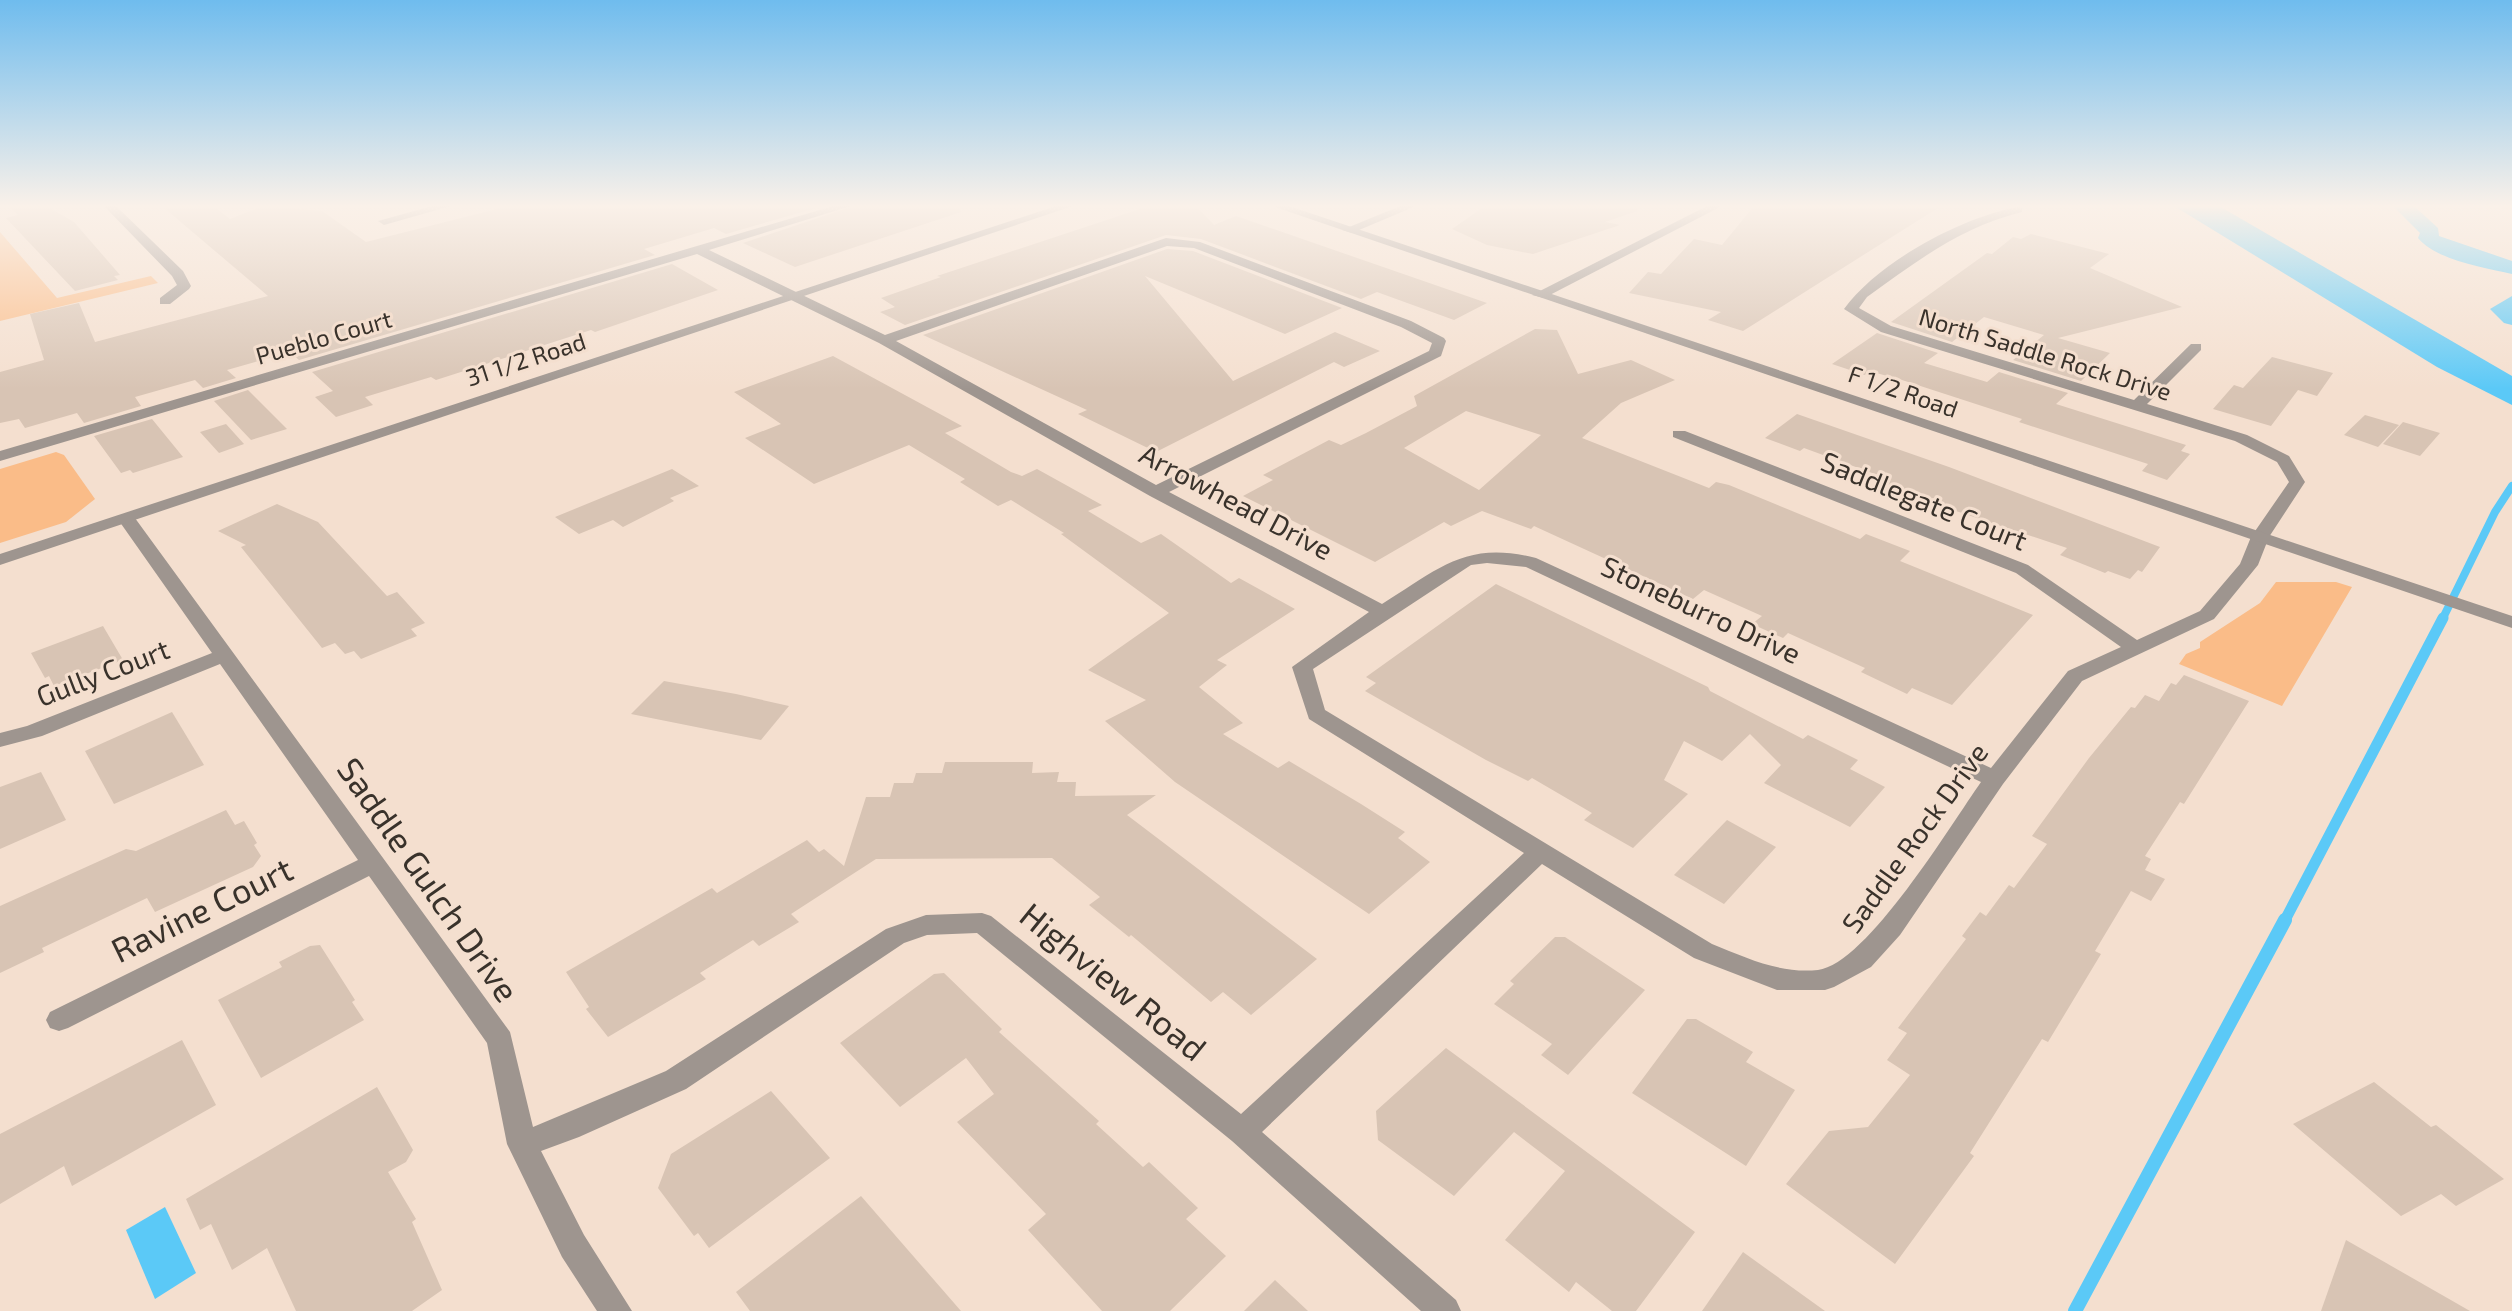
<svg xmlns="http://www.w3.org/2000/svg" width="2512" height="1311" viewBox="0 0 2512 1311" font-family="'Exo 2',sans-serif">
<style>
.green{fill:#fabc88}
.water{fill:#5bc9f7}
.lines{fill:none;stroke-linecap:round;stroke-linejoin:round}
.stream-far2{stroke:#5bc9f7;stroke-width:8}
.stream-far1{stroke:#5bc9f7;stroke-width:11}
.stream{stroke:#5bc9f7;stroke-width:14}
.canal{fill:#5bc9f7;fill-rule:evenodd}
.building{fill:#d8c4b4;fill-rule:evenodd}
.minor{fill:#9e958f;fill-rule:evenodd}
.tertiary{fill:#9e958f;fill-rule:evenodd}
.labels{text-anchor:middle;stroke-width:6;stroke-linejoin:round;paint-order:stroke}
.far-street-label{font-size:24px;fill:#39322b;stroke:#f4dfcf}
.street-label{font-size:28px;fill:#39322b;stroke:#f4dfcf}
.near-street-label{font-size:34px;fill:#39322b;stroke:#f4dfcf}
</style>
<rect width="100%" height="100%" fill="#f4dfcf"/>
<g class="green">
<path d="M0,232l57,66 94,-22 7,7 -158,38z"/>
<path d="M56,452l8,3 31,44 -29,23 -66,21v-74z"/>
<path d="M2276,582h60l16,5 -70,119 -103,-42 7,-10 14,-6v-6l60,-39z"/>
</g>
<g class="water">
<path d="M2174,206h45l293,170v29l-75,-38z"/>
<path d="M165,1207l31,66 -41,26 -29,-69z"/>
</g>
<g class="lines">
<path class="stream-far2" d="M2442,620l53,-108 17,-26"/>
<path class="stream-far1" d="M2284,922l159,-304"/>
<path class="stream" d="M2075,1311l210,-391"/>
<g class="canal">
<path d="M2393,206h21l24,22 1,8 73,25v13c-27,-6 -76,-14 -94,-36l2,-5z"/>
<path d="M2512,296v29l-8,-2 -14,-14z"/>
</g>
</g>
<g class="building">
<path d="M9,206h37l28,16 46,53 -6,1 4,4 -43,11 -69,-73 12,-3z"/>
<path d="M162,206h51l17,13 33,-13 59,5 44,31 143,-36h314l-97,28 -12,-6 -70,21 11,6 -356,105 -9,-8 -63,18 9,8 -33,10 -8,-8 -60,17 6,9 -57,17 -7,-10 -52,15 -6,-9 -19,4v-51l44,-12 -14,-46 49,-11 16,39 173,-46z"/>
<path d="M854,206h106l1,6 -166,55 -52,-24z"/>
<path d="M1149,206h47l18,19 22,-9 251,87 -33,17 -77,-28 -16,7 -160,-60 -35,-4 -261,90 -25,-13 15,-5 -14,-9 60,-21 -4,-1z"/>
<path d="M1485,206h152v5l-32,11 15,3 -87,29 -46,-9 -35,-16z"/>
<path d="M1754,206h187l-198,125 -35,-11 13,-8 -92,-19 19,-21 13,2 33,-35 28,6z"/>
<path d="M2031,234l78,20 -19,14 92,39 -124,31 52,15 -29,28 -68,-21 31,-25 -60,-18 -32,25 -61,-20 96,-69 5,1 21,-17 8,2z"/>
<path d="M1167,249l26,2 149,57 -57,26 -140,-58 88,105 102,-49 45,19 -36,16 -10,-5 -178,90 -78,-38 9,-4 -164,-75z"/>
<path d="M672,264l46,26 -123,42 -4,-2 -155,50 -5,-3 -66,20 8,8 -37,12 -21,-20 18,-6 -21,-19z"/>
<path d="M1535,329l22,1 21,44 53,-14 44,20 -54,23 -39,35 127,50 7,-6 13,3 131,54 6,-5 44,17 -10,10 133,54 -81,90 -40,-17 -5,6 -46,-22 4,-4 -77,-35 -5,5 -31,-14 10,-8 -58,-26 -11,9 -159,-73 -3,3 -49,-18 -31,15 -7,-4 -69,40 -132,-66 30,-16 -10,-5 66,-35 12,5 25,-12 51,-27 -3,-10zM1466,411l75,24 -62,55 -75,-42z"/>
<path d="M1877,333l61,20 -14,10 63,19 12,-10 69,21 -12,11 130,41 -5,6 9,3 -23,26 -25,-9 6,-7 -129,-42 3,-3 -120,-39 -33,-9 -4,4 -33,-11z"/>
<path d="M833,356l129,70 -17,7 66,39 11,4 15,-7 65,36 -14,6 53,32 20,-9 70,49 8,-5 56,31 -78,51 10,5 -28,22 44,36 -20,11 55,34 11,-7 72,43 44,28 -7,6 32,24 -61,52 -194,-132 -70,-61 41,-21 -58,-30 81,-57 -108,-79 3,-1 -53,-33 -13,6 -38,-24 5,-3 -56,-34 -95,39 -69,-46 36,-14 -47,-32z"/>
<path d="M2272,357l61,16 -16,23 -19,-6 -27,36 -58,-17 21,-24 9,3z"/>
<path d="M248,390l39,39 -36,11 -37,-39z"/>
<path d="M1797,414l152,53 211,80 -18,25 -4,-2 -8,9 -22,-8 -3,2 -45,-18 7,-7 -114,-38 -75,-29 5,-4 -79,-29 -4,3 -35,-13z"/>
<path d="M2365,415l34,10 -21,22 -34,-12z"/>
<path d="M152,419l31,38 -50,16 -3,-3 -9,3 -27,-37z"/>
<path d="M2403,422l37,11 -20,23 -37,-12z"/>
<path d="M226,424l18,20 -25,9 -19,-21z"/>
<path d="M672,469l27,17 -29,12 4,3 -51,26 -10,-7 -34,14 -24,-17z"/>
<path d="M277,504l41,18 69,74 10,-4 28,31 -14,6 6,7 -56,23 -7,-8 -9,3 -10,-11 -13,5 -81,-101 5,-2 -28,-14z"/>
<path d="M1496,584l212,103 2,4 93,48 5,-4 50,25 -8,9 35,18 -35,40 -86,-44 17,-18 -31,-31 -28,27 -38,-20 -20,39 24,14 -55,54 -49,-28 8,-7 -60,-35 -4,3 -42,-21 -121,-69 11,-8 -10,-6z"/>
<path d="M103,626l20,34 -69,26 -5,-10 -4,2 -14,-25z"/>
<path d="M2184,675l65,26 -65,103 -4,-2 -35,54 6,3 -6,11 20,9 -14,22 -20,-10 -36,60 6,3 -53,88 -6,-3 -72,114 4,3 -79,108 -109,-80 43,-53 39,-4 42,-52 -23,-15 20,-27 -9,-5 68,-89 -4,-3 18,-24 6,4 23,-31 5,3 33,-44 -15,-8 57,-78 42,-51 4,1 10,-13 14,6 12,-18 5,2z"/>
<path d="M664,681l72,13 53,12 -28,34 -130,-26z"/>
<path d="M172,712l32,53 -90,39 -29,-53z"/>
<path d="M945,762h88l-1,11 27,-1 -2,10h19l-1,14 81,-1 -29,20 190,144 -66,56 -28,-23 -12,10 -80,-67 -2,2 -40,-32 11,-8 -48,-39 -176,1 -85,55 8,8 -40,24 -6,-6 -53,33 6,6 -98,58 -22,-28 3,-2 -23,-35 146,-84 5,5 90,-53 12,12 5,-3 20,17 22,-69h24l4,-14h19l3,-10h26z"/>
<path d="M41,772l25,48 -66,29v-62z"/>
<path d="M226,810l9,15 9,-4 13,22 -3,2 7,11 -8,11 -98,45 -8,-14 -105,50 2,4 -44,21v-67l126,-57 10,2z"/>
<path d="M1727,820l49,27 -52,57 -50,-29z"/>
<path d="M1555,937h10l80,53 -77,85 -27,-20 11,-11 -58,-40 20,-20 -4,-3z"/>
<path d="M320,945l35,55 -3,2 12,18 -103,58 -43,-78 64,-33 -3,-5 31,-16z"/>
<path d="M944,973l58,56 -3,3 100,89 -3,3 47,43 6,-5 49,46 -12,11 40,37 -56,55h-68l-74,-81 18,-16 -89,-92 37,-28 -28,-36 -66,49 -60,-64 94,-69z"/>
<path d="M1687,1019h9l57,33 -7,10 49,28 -49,76 -114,-73z"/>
<path d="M182,1040l34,65 -144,81 -8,-20 -64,38v-70z"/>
<path d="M1446,1048l249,184 -59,79h-24l-36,-29 -7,10 -64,-52 60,-69 -51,-39 -60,64 -76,-56 -2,-29z"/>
<path d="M2374,1082l57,45 5,-2 68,54 -48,27 -15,-12 -40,22 -108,-92z"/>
<path d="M377,1087l36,63 -7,12 -18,10 28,47 -4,3 30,68 -30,21h-116l-29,-63 -35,22 -21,-46 -11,6 -14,-31z"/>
<path d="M771,1091l59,67 -121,90 -11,-15 -4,3 -36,-48 13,-34z"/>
<path d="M861,1196l100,115h-211l-14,-19z"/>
<path d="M2346,1240l124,71h-149z"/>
<path d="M1743,1252l82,59h-123z"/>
<path d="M1275,1280l33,31h-64z"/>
</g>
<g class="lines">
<g class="minor">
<path d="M104,206h12l67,65 8,15 -2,3 -19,15h-10v-6l17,-13 -5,-9z"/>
<path d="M432,206h19l-67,19 -6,-4z"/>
<path d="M833,206h18l-142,44 176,85 281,-97 34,4 211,79 33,17 2,3 -5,15 -272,136 213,112c57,-35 83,-64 154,-46l455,210 77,-97 53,-24 -105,-74 -343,-136v-6h12l343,134 109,75 63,-29 40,-47 11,-27 38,-55 -12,-20 -42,-21 -354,-109 -37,-23c34,-47 118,-92 174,-102l4,1v4c-61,15 -105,49 -155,85l-8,11 32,18 243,74 57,-56h10v6l-54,54 100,31 42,21 16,26 -36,55 -11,28 -44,54 -132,62 -79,103 -103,151 -29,32 -37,20 -9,3h-48l-83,-32 -152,-94 -280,268 194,168 5,11h-40l-189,-170 -255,-208 -50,2 -23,8 -218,146 -107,48 -38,14 43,84 48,76h-35l-35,-54 -55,-113 -20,-101 -118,-167 -301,152 -9,3 -9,-3 -4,-8 4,-8 308,-152 -138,-196 -178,72 -42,11v-14l27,-7 185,-73 -95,-135 9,-5 6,1 378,518 23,95 133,-56 220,-142 40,-14 56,-2 9,3 250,198 283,-261 -215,-134 -17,-52 77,-55 -219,-116 -271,-153 -182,-89 -697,207v-10zM1167,246l27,2 207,79 31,16 -3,8 -273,134 -260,-144zM1487,563l39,4 455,215c-29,41 -114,182 -163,188 -38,4 -71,-12 -106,-26l-387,-234 -12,-41 158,-104z"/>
<path d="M1400,206h16l-64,27 -10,-3z"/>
<path d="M1707,206h15l-178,92 -12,-3z"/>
</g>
<g class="tertiary">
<path d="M1056,206h17l-1073,359v-11z"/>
<path d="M1272,206h17l1223,410v12z"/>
</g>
</g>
<linearGradient id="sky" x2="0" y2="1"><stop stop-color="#6fbcee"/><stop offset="0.53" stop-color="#faf1e9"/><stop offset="1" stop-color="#faf1e9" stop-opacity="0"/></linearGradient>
<rect width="2512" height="389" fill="url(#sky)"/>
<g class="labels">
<g class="far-street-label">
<text transform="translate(324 338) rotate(-16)" y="8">Pueblo Court</text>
<text transform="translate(2045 355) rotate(17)" y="8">North Saddle Rock Drive</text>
<text transform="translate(526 360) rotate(-18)" y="8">31 1/2 Road</text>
<text transform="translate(1903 392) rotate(19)" y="8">F 1/2 Road</text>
</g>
<g class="street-label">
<text transform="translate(1924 501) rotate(22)" y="10">Saddlegate Court</text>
<text transform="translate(1236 502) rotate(28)" y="10">Arrowhead Drive</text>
<text transform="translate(1701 610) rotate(25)" y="10">Stoneburro Drive</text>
<text transform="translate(103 673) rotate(-21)" y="10">Gully Court</text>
<text transform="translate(1915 838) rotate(-54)" y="10">Saddle Rock Drive</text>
</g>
<g class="near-street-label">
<text transform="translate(428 880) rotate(55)" y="12">Saddle Gulch Drive</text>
<text transform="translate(202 910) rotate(-26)" y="12">Ravine Court</text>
<text transform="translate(1113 982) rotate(39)" y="12">Highview Road</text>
</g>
</g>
</svg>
